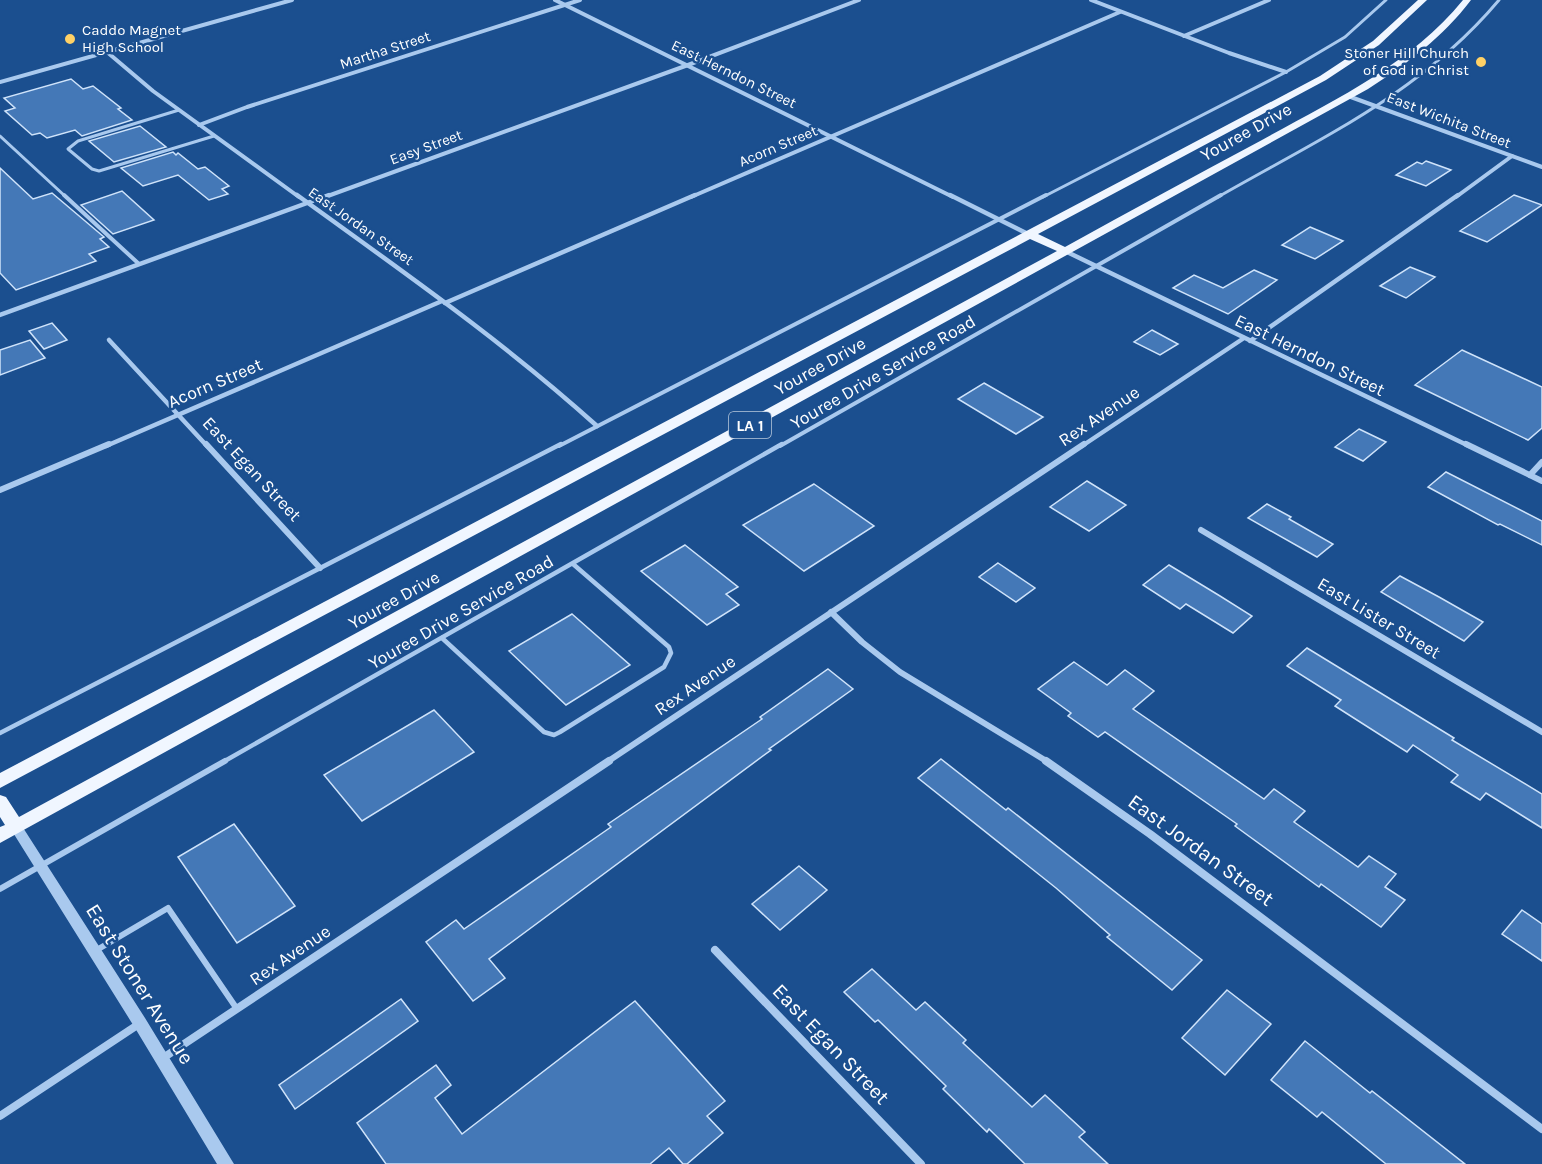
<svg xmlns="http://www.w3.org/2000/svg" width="1542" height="1164" viewBox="0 0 1542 1164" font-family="Karla,sans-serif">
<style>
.building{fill:#4478b7;stroke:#cfe3fa;stroke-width:1.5}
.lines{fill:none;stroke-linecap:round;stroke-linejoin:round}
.service-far3{stroke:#a9c9ee;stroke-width:3}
.service-far2{stroke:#a9c9ee;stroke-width:4}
.service-far1{stroke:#a9c9ee;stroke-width:4.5}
.service{stroke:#a9c9ee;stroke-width:6}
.minor-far3{stroke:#a9c9ee;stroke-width:4}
.minor-far2{stroke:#a9c9ee;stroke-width:4.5}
.minor-far1{stroke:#a9c9ee;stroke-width:6}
.minor{stroke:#a9c9ee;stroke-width:8}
.tertiary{fill:#a9c9ee;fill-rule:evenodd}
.primary{fill:#f0f6ff;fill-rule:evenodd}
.poi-dot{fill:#ffd166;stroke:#1b4f8f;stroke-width:2}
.labels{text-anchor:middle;stroke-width:5;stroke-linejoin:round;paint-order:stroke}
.far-poi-label{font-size:15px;fill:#fff;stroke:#1b4f8f;text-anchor:start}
.far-street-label{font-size:15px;fill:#fff;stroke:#1b4f8f}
.shield{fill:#1b4f8f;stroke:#bbcadd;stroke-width:1.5}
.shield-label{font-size:16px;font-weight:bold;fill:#fff}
.street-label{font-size:18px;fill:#fff;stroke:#1b4f8f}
.near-street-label{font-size:21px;fill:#fff;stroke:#1b4f8f}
</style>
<rect width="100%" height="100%" fill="#1b4f8f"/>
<g class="building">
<path d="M71,79l12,10 10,-3 28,22 -3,1 14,11 -50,16 -7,-6 -28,8 -7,-5 -8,2 -27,-24 10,-3 -11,-10z"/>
<path d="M140,126l26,21 -52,15 -25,-21z"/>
<path d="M173,152l3,3 2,-2 20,16 7,-2 24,19 -7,3 6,5 -19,6 -31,-25 -35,11 -22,-18z"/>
<path d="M1426,161l25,9 -25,16 -30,-11 21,-13 5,2z"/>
<path d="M0,168l33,31 19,-6 52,44 -4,2 9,8 -20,7 7,7 -80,29 -16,-17z"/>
<path d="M122,191l32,29 -41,14 -32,-29z"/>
<path d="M1514,195l28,10 -55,37 -27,-11z"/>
<path d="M1310,227l33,14 -28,18 -33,-14z"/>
<path d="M1410,267l25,10 -29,21 -26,-12z"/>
<path d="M1254,270l23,10 -49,34 -55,-26 21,-13 29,13z"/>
<path d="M52,323l15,17 -23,9 -15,-18z"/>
<path d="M1152,330l26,14 -18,11 -26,-13z"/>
<path d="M30,340l15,18 -45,17v-25z"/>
<path d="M1462,350l80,37v41l-14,12 -113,-55z"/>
<path d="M984,383l59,34 -27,17 -58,-35z"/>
<path d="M1359,429l27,13 -23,19 -28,-14z"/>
<path d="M1446,472l96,49v24l-42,-21 -2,1 -70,-38z"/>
<path d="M1087,481l39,24 -37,26 -39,-24z"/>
<path d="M814,484l60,42 -70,45 -61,-46z"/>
<path d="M1267,504l24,13 -2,2 44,25 -16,13 -69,-39z"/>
<path d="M685,545l53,42 -12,7 13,11 -32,20 -66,-54z"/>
<path d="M998,563l37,25 -19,14 -37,-25z"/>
<path d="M1169,565l51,31 32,20 -19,17 -47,-29 -6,5 -37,-24z"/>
<path d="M1400,576l39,21 44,25 -19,19 -83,-49z"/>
<path d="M572,614l58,51 -64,40 -57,-54z"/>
<path d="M1307,648l147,90 -2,2 90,54v34l-56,-35 -6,7 -29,-18 7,-7 -45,-30 -6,7 -72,-46 6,-6 -54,-34z"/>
<path d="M1074,662l33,23 18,-15 29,21 -21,18 131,90 10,-10 31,22 -11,11 64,45 11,-11 27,18 -11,13 20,13 -24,27 -60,-43 -2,3 -84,-61 2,-2 -132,-92 -7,5 -30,-21 3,-3 -33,-24z"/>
<path d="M828,669l25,20 -84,60 2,1 -282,209 16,19 -32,23 -47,-59 30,-22 8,9 147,-102 -3,-3 154,-105 -2,-2z"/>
<path d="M434,710l40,42 -112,69 -38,-46z"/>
<path d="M941,759l65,51 2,-2 194,152 -30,30 -65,-53 3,-2 -54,-47 -138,-110z"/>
<path d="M234,824l61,82 -58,37 -59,-86z"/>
<path d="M799,866l28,24 -47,40 -28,-26z"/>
<path d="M1522,910l20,14v37l-40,-27z"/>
<path d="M872,969l44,41 9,-8 41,38 -3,3 69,64 13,-12 40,37 -6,5 29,27h-83l-36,-35 -2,3 -44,-43 3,-3 -68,-66 -3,2 -31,-30z"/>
<path d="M1227,990l44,34 -46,51 -43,-37z"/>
<path d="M401,999l17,22 -123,88 -16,-24z"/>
<path d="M635,1001l90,100 -18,15 16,17 -36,31h-4l-14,-16 -19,16h-264l-29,-41 79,-58 15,20 -16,13 27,36z"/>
<path d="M1305,1041l65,52 2,-2 93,73h-79l-64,-52 -5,5 -46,-37z"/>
</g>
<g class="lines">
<g class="service-far3">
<path d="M179,110l-101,31 -10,8 24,20 7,2 115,-35"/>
<path d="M0,136l66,61"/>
<path d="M1043,197l243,-125 59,-35 41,-37"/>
<path d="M1218,197c103,-59 203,-104 281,-197"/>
</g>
<g class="service-far2">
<path d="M64,195l75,69"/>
<path d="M559,446l487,-251"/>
<path d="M780,446l441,-251"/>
</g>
<g class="service-far1">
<path d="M442,638l102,94 10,3 6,-3 104,-65 7,-14 -2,-6 -96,-83"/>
<path d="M0,733l561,-289"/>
<path d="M223,762l559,-318"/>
</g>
<g class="service">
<path d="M0,889l225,-128"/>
<path d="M95,951l73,-43 69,101"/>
</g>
<g class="minor-far3">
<path d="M555,0l398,197"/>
<path d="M1091,0l138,53 57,19"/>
<path d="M1184,36l85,-36"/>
<path d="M107,52l46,39 146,106"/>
<path d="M0,82l292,-82"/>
<path d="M1348,96l194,71"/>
<path d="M199,125l48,-18 333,-107"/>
<path d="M325,197l363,-132 171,-65"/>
<path d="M691,197l429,-185"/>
<path d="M1456,197l56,-41"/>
</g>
<g class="minor-far2">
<path d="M297,195c102,74 206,146 300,231"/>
<path d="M950,195l80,40"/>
<path d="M1067,252l402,194"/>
<path d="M445,303l250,-108"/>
<path d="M0,315l329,-120"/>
<path d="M109,340l98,106"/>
<path d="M1250,341l208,-146"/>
<path d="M106,446l336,-145"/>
<path d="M1082,446l162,-108"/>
</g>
<g class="minor-far1">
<path d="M206,444l114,124"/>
<path d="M1466,444l76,37"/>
<path d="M1530,475l12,-13"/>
<path d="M0,490l109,-46"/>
<path d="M1201,530l341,202"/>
<path d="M831,612l31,30 38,30 148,90"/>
<path d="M607,762l477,-318"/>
</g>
<g class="minor">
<path d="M1046,761l104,73 392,295"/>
<path d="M715,950l206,214"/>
<path d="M163,1058l446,-297"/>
<path d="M0,1116l139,-92"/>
</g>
<path class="tertiary" d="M16,822l4,1 125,195 89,146h-17l-82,-136 -123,-197 -2,-4 2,-4z"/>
<path class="primary" d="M1418,0h9l-48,45 -53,35 -288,154 27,13c65,-36 131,-72 197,-107 72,-40 148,-75 201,-140h8c-28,37 -64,64 -103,89l-1368,754v-16l5,-2 -5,-8v-22l6,2 13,20 1038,-566 -27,-12 -1030,549v-15l1320,-697 53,-35z"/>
</g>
<g class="poi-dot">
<circle cx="70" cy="39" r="6"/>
<circle cx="1481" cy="62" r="6"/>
</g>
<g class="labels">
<g class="far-poi-label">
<text x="82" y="35">Caddo Magnet<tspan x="82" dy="17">High School</tspan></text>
<text x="1469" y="58" text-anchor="end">Stoner Hill Church<tspan x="1469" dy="17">of God in Christ</tspan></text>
</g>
<g class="far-street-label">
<text transform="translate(385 50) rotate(-18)" y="5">Martha Street</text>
<text transform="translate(734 74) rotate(26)" y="5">East Herndon Street</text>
<text transform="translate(1449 120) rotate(21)" y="5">East Wichita Street</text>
<text transform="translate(778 146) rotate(-23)" y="5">Acorn Street</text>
<text transform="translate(426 147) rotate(-20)" y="5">Easy Street</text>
<text transform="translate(361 226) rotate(35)" y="5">East Jordan Street</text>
</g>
<rect class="shield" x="729" y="412" width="42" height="26" rx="4.5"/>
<g class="shield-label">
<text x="750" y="431">LA 1</text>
</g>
<g class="street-label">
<text transform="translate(1246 132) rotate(-29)" y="6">Youree Drive</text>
<text transform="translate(1310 355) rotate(26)" y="6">East Herndon Street</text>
<text transform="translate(820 366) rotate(-29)" y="6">Youree Drive</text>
<text transform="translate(883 372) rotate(-30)" y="6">Youree Drive Service Road</text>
<text transform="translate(215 383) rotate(-23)" y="6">Acorn Street</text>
<text transform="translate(1099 416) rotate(-34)" y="6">Rex Avenue</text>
<text transform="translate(252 469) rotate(47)" y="6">East Egan Street</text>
<text transform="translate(394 600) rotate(-29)" y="6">Youree Drive</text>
<text transform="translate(461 612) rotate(-30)" y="6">Youree Drive Service Road</text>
<text transform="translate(1379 618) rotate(31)" y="6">East Lister Street</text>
<text transform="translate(695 685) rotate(-34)" y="6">Rex Avenue</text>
<text transform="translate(290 955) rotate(-34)" y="6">Rex Avenue</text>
</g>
<g class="near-street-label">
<text transform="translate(1201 850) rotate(36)" y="7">East Jordan Street</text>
<text transform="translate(140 984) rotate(58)" y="7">East Stoner Avenue</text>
<text transform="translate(831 1044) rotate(46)" y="7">East Egan Street</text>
</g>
</g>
</svg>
